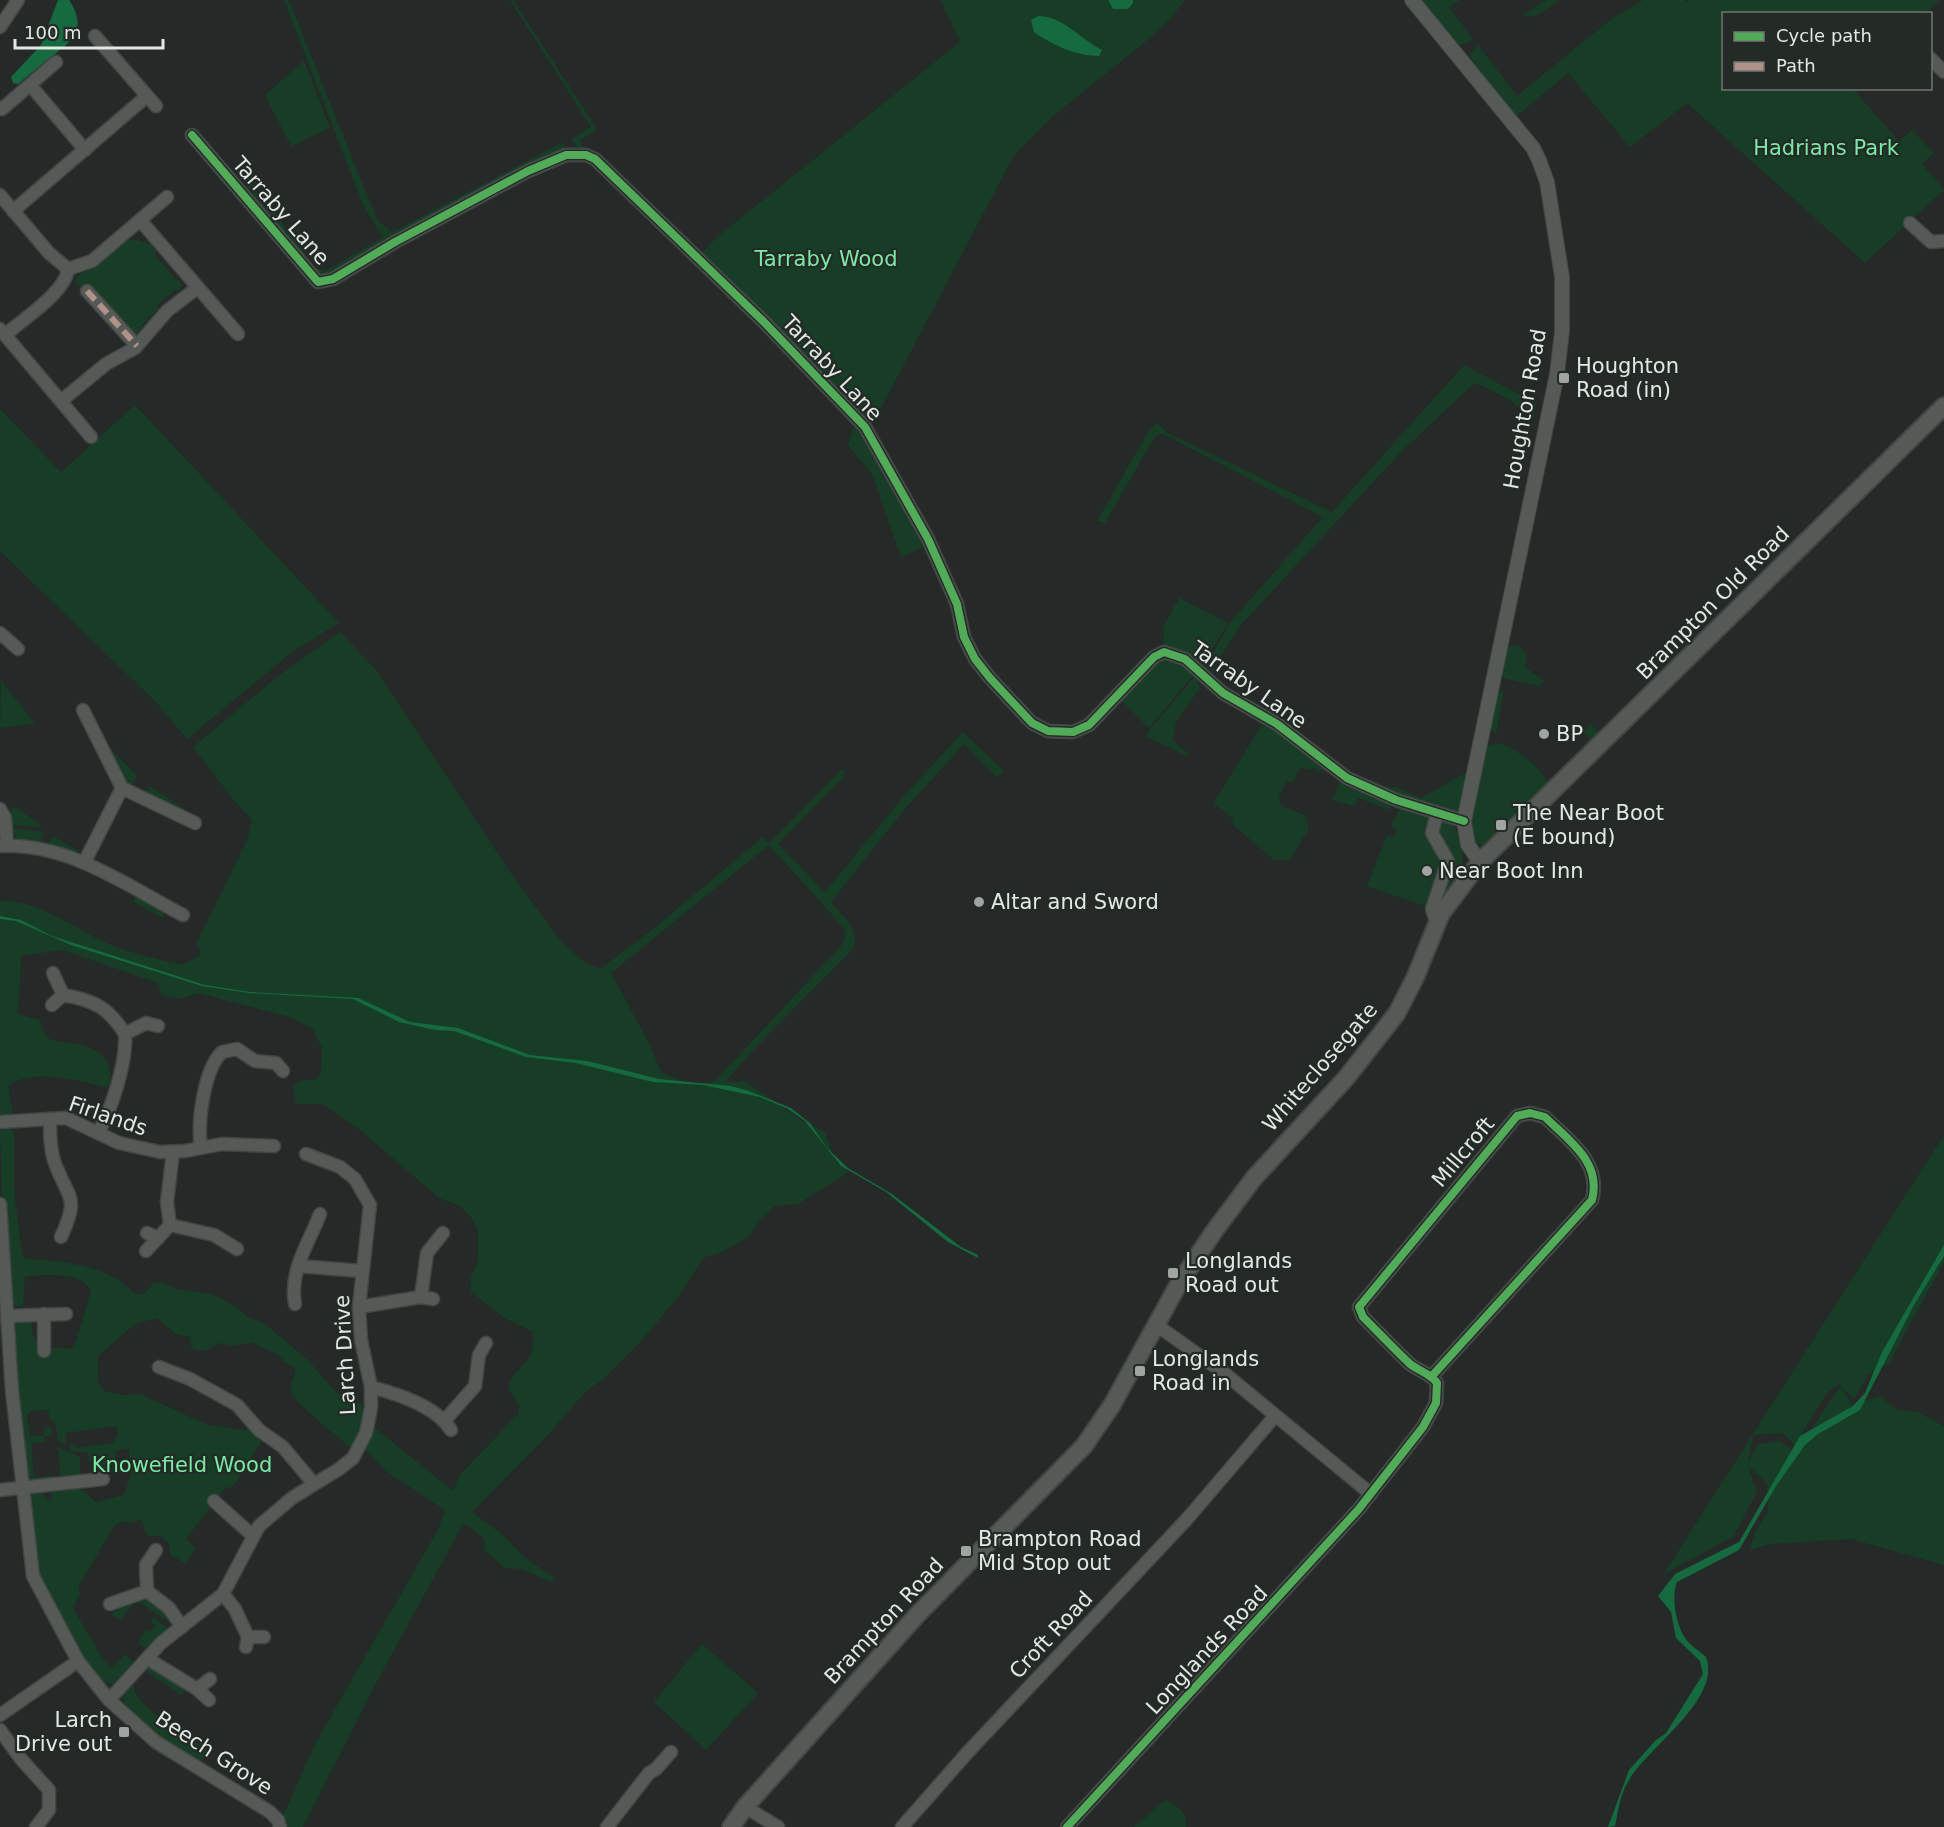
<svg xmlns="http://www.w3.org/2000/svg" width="1944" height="1827" viewBox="0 0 1944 1827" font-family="'DejaVu Sans',sans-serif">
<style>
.green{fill:#173d27;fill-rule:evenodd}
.water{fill:#156a3f}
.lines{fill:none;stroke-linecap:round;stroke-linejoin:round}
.minor-casing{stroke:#414543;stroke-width:15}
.tertiary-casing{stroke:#414543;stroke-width:16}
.secondary-casing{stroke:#414543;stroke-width:20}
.minor{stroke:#565a57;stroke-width:12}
.tertiary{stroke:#565a57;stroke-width:14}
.secondary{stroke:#565a57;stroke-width:16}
.quiet{stroke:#af9288;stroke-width:6;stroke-dasharray:12 6;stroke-linecap:butt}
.cycleway-casing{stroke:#242a26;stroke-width:11}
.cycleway{stroke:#51ab58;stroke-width:8}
.poi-dot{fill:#a0a5a2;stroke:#242a26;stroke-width:2}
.labels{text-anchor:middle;stroke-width:4.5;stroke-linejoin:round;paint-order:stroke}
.park-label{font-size:21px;fill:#7aeaa5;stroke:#242a26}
.street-label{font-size:21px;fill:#e3e8e5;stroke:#242a26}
.poi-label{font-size:21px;fill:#e3e8e5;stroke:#242a26;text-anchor:start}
</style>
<rect width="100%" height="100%" fill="#252927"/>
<g class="green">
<path d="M284,0h5l77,193 13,29 13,10 171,-90 3,6c-85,37 -160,87 -241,130l-12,-4 -68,-91 6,-3 64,88 10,3 6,-3 52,-31 -20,-32z"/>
<path d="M510,0h3l82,126 1,5 -16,9 4,9 -9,-3 -4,-7 20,-12z"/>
<path d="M941,0h244l-16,20 -23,21 -95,77 -37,37 -143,272 -170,-173 16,-17 243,-195z"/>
<path d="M1414,0h46l-11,7 24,32 -9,6 -11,-1z"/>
<path d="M1546,0h13c-10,7 -23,21 -37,15z"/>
<path d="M1643,0h42l1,2 5,-2h248l-13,13 -202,1v74l129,1 46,52 13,-11 22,23 -12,11 22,26 -79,73 -178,-160 -57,44 -62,-74 -50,42 -8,-2 -41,-58 9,-10 39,51 93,-76z"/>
<path d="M304,61l26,67 -39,18 -26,-51z"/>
<path d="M133,239l17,5 6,7 -1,4 20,24 8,5 -4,7 -4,-1 -17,14v5l-11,10 -13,19 -48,-55 -6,4 -5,-4 2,-7c21,-9 35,-29 56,-37z"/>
<path d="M1464,365l72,38 -2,16 -24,-19 -34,-17 -6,4 -70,66 -160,173 -31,49 -5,-6 27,-48 92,-104 -160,-83 -6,1 -6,8 -46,80 -8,-2 51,-89 9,-9 11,10 164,79z"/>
<path d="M135,405l204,218 -47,29 -105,87 -31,-37 -156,-151v-142l61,63z"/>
<path d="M854,424l19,21 50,102 -22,10 -29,-83 -24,-29z"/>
<path d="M1179,598l49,25 -24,39 -55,66 -30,-30 38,-42 7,-13 -1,-15z"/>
<path d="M340,632l36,38 134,202 49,67 26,24 15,6 52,-39 111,-93 6,7 73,-75 4,5 -68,70 47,48 78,-95 60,-65 41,39 -7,6 -33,-33 -60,66 -73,92c11,14 29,26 23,46l-102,103 -27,31 20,-1 57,40 23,11 10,29 14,11 -51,32 -23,2 -15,13 -10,17 -28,16 -19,6 -24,38 -37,44 -40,40 -16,11 -39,45 -75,76 32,24 20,21 31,21 -3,4 -30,-13 -17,-1 -21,-18 1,-10 -17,-15 -5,-1 -87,159 -73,144h-16l-7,-12 -116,-73 -39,-35 -2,-12 11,-10c-3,20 58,54 74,65l-7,11 83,53 31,-70 124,-216 6,-18 -55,-36 -24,-23 5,-26 82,66 7,-16 59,-62v-8l-11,-17c6,-25 31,-22 24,-57l-26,-12 -35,-27v-15l7,-17v-29l-7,-14 -11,-11 -21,-8 -79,-68 -37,-26h-27l-3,-17 6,-6 18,-2 4,-7 1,-24 -10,-20 -22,-11 -92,-24 -19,6 -18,-4 -3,-12 -96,-33 -41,6 -3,58 22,6c2,6 3,13 7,17 11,9 33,2 52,16 12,9 12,19 11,33l-5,1c-26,-7 -74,-19 -97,-1l5,29 -4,6h-9v-220c31,-5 82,32 111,44 23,9 48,15 72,20l18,-10 -4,-13 51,-104 4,-18 -19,-21 -40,-52 84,-70zM769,845l75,83 1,10 -4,8 -126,135c-23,8 -33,1 -54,-9l-11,-27 -39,-72z"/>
<path d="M1511,645l8,1 8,8 -2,13 19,14 -4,5 -38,-8 3,-28z"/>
<path d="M1195,676l5,12 -25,35 -2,18 15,12 -1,3 -40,-19 1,-5z"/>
<path d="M1,681l34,42 -35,5z"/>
<path d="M1504,690l-8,44 -7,-7 9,-35z"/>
<path d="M1264,721l59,47 -5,5 -3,-5 -9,2 -6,-3 -6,14h-7l-8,15 2,10 24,9 4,13 -19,32h-16l-42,-36 1,-5 -19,-16z"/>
<path d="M1591,724l11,12 -10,9h-8l6,-6 -6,-7z"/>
<path d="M1499,743c17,6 44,24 49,42l-61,63 -13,-6 -4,-21 14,-71 5,-5z"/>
<path d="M107,745l30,31 -6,10 -7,-1z"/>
<path d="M1467,772l-8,39 -5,2 -33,-9 -46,-18 20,1 26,11z"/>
<path d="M1343,782l48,22 -2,6 -31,-12 -3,8 -23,-6 7,-16z"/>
<path d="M150,787l34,21 -2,3 -38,-18z"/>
<path d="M15,806l28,21 -33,-2 -1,-12z"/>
<path d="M1400,808l50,15c27,27 8,70 -22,84l-61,-21 20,-51 7,3 3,-9 -6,-3z"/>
<path d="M11,828l33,4 -4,12 -22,-3z"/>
<path d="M53,836l26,15 -8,3 -24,-9z"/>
<path d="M135,897l28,14 1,5 -2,2 -29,-17z"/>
<path d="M9,1129l5,3v59l8,63 3,5c39,2 81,5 110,35h9l10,-11h9l13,6 35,5 26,13 10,10 18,7 42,35 26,30 16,12 13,3 2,25 -11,20c-7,-4 -57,-47 -61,-54 -5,-11 5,-17 3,-27 -12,-6 -12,-9 -20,-15 -8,-5 -15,-4 -22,-11l-20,4 -13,-3 -13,7h-12l-4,-3 -1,-10 -14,-3 -19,-16 -22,6 -37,32v26l6,9 18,4 18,-1 68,31 45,6 9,9 -25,41 -8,8 -3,-2 -40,52 10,10 -11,14 -15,-8v-11l-10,-8h-12l-7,-16 -12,3 -7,-2 -8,5 -36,61 2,6 -7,15 31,53 8,7 13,-14 9,8 -21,22 -11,-3 -16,-19 -48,-81 -10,-88 13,-3 6,10h5v-11c29,-3 23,-5 44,13l28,-7 7,-22 -2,-24 -13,1 -1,16 3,1 1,6 -6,1 -4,-21 1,17 -3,5h-15l-1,-2 8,-1 -1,-11h-9l-1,-9 -18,-1 -1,-6h6l1,3 36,-5 6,-7 -1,-10 -51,7v12l-8,-4 -3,-18 -5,-3 -2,-10 -17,1 -4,4 3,21 14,-1v-7l7,-1 1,8 -8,2 1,5 -14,1 3,35 22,-3 -6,4h-26l-11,-157 17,-1c2,5 2,14 5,19 7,9 29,9 39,8l17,-56c-7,-22 -48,-16 -66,-16l-2,30h-8l-3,-3 -10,-102 -2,-70z"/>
<path d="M1944,1135v127l-55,101 -21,12 -14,25 -15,-16 -13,10 -31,51 -12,-12 -30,2 -5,27 10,-18 22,-3 16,12c15,-21 27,-43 42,-64l4,-1 10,18 6,1 6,-6 16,-5 17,14 20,2 27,14v139l-93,-26 -81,5 -20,6 5,-18 13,-20 -1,-29 -19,-17 9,25 -23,45 -71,39z"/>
<path d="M58,1447l22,10v17l-19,5z"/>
<path d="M147,1596l20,16 3,11 -29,-20h-7l-14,17 -9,-6 23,-15z"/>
<path d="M154,1618l14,10 -21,21 -9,-6 8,-14 4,3 6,-6 -5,-4z"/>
<path d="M702,1644l56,49 -52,57 -52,-48z"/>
<path d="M149,1667l37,21 -5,7 -36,-25z"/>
<path d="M1166,1800c13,7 21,12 20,27h-52z"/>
</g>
<g class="water">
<path d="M58,0h11c19,28 4,41 -18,57 -11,8 -22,18 -33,27l-5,-1 -2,-6 30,-32z"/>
<path d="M1108,0h25v3l-5,6h-15z"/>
<path d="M1038,16c25,0 42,23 64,34l-3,6c-22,0 -47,-11 -65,-24l-3,-12z"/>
<path d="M0,916l21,4 31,16 153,49 45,7 108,6 52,24 48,6 72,27 57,6 72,18 72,7 18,5 42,17 19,15 17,25 21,20 44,26 69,53 17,8v3l-30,-16 -62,-50 -45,-26 -36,-45 -17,-12 -28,-12 -57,-12 -50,-3 -77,-19 -50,-6 -72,-26 -19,-1 -36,-8 -46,-23 -104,-6 -47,-7 -131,-41 -55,-24 -16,-2z"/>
<path d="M1944,1245v11l-30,49 -54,105 -42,24 -13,11 -29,41 -37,64 -62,32c-6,15 -1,42 8,56 4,7 15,13 21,19 16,43 -60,91 -78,125 -8,12 -10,30 -13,44l-7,1 21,-57 26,-29 11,-8 37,-59 -3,-13 -24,-23 -5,-26 -13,-16 17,-22 64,-32 61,-106 53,-30 12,-13 17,-41z"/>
</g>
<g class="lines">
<defs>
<g id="minor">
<path d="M0,27l18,-27"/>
<path d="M95,36l61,70"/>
<path d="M1930,58l14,14"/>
<path d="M31,86l54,64"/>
<path d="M2,109l54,-47"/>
<path d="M192,135l126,147 15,-3 62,-37 133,-71 38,-16h20l9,4 168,162 102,106 63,112 29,65 7,33 11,22 15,19 42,45 16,8 25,1 16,-7 65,-68 10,-5 21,7 38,34 54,31 70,54 49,22 68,21"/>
<path d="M0,195l49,58 19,16 24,-8 75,-64"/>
<path d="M13,211l134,-115"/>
<path d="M140,220l98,114"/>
<path d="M1910,223l21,19 13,-1"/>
<path d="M87,291l50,55"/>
<path d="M0,329l91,108"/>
<path d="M5,335c18,-16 61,-43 63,-66"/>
<path d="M61,401l45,-37 29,-16 32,-37 30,-23"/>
<path d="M0,633l18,16"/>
<path d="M83,710l39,78"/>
<path d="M0,809l5,9 2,27"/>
<path d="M0,846c67,-4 126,39 183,69"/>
<path d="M84,863l38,-75 73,35"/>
<path d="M1437,924l-5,-15 16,-48 -16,-28 5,-20"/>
<path d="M53,973l10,22"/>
<path d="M52,1005l11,-10c31,5 46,13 62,39"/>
<path d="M50,1119c0,15 0,33 6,47 14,35 23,31 5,71"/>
<path d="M0,1122l66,-4 53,25 41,9 25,-1 37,-7 52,2"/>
<path d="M98,1133c14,-24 29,-72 27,-99l21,-11 12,3"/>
<path d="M201,1147c-4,-24 3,-78 21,-95l15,-3 18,12 21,2 7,8"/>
<path d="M173,1152l-6,50 3,23 44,10 23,14"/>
<path d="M0,1204l12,187 21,185 45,85 31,39 47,42 114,70 8,8 2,7"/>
<path d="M147,1233l11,5 12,-13"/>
<path d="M146,1251l12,-13"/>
<path d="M299,1266l62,5"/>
<path d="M421,1297l6,-44 16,-20"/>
<path d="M295,1304c-6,-34 14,-61 25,-90"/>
<path d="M359,1307l62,-10 12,2"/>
<path d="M44,1314v37"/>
<path d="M8,1316l58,-2"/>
<path d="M1155,1324l69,49 147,121"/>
<path d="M159,1367l31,12 47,26 22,25 24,17 31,37"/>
<path d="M371,1387c27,7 65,19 80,43"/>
<path d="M445,1420l30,-34 4,-31 7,-12"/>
<path d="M0,1490l103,-11"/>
<path d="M214,1501l38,34"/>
<path d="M156,1550l-10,15 1,26 22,17 13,19"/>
<path d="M223,1594l12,15 13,28 -2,10"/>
<path d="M110,1604l37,-13"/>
<path d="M248,1637h16"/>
<path d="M148,1659l49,30 13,-10"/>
<path d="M197,1689l12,11"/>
<path d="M109,1700l52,-57 62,-49 36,-68 33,-28 47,-29 14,-11 13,-25 5,-25v-21l-10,-47 -2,-33 11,-102 -15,-26 -15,-12 -34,-13"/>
<path d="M0,1715l78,-54"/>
<path d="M0,1730l21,29 28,31v20l-13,17"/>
<path d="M745,1807l33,20"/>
<path d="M607,1827l42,-54 7,-4 15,-17"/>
<path d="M902,1827l66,-75 219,-233 88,-103"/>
<path d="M1067,1827l291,-317 65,-83 13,-24 1,-20c-6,-9 -18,-12 -27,-19 -16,-15 -32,-32 -47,-47l-4,-10 158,-191 13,-3 15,4c24,24 57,45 47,83l-160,176"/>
</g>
<path id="tertiary" d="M1412,0l121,148 6,12 8,22 15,95v54l-5,43 -93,447 4,24 12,17"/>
<path id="secondary" d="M731,1827l14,-20 172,-192 167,-169 28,-41 66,-120 37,-55 39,-52 93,-101 50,-64 18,-35 26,-64 39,-52 464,-456"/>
</defs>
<use href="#minor" class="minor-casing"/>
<use href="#tertiary" class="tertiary-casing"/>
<use href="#secondary" class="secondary-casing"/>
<use href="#minor" class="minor"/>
<use href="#tertiary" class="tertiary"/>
<use href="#secondary" class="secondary"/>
<path class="quiet" d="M87,291l50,55"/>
<defs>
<g id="cycleway">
<path d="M192,135l126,147 15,-3 62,-37 133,-71 38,-16h20l9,4 168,162 102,106 63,112 29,65 7,33 11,22 15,19 42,45 16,8 25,1 16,-7 65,-68 10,-5 21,7 38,34 54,31 70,54 49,22 68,21"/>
<path d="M1067,1827l291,-317 65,-83 13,-24 1,-20c-6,-9 -18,-12 -27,-19 -16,-15 -32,-32 -47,-47l-4,-10 158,-191 13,-3 15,4c24,24 57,45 47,83l-160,176"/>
</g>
</defs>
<use href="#cycleway" class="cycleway-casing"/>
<use href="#cycleway" class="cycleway"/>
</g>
<g class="poi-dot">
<rect x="1558" y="372" width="12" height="12" rx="3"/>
<circle cx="1544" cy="734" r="6"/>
<rect x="1495" y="819" width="12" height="12" rx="3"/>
<circle cx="1427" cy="871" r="6"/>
<circle cx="979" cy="902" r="6"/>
<rect x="1167" y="1267" width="12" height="12" rx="3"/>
<rect x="1134" y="1365" width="12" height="12" rx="3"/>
<rect x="960" y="1545" width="12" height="12" rx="3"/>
<rect x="118" y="1726" width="12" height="12" rx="3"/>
</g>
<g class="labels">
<g class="park-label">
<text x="1826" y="155">Hadrians Park</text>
<text x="826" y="266">Tarraby Wood</text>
<text x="182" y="1472">Knowefield Wood</text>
</g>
<g class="street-label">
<text transform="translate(281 211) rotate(49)" y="7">Tarraby Lane</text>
<text transform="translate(832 368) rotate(47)" y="7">Tarraby Lane</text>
<text transform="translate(1525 409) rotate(-80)" y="7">Houghton Road</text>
<text transform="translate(1713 603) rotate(-45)" y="7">Brampton Old Road</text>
<text transform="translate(1249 685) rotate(35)" y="7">Tarraby Lane</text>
<text transform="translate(1320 1067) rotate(-49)" y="7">Whiteclosegate</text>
<text transform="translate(108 1116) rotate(19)" y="7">Firlands</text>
<text transform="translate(1463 1152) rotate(-50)" y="7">Millcroft</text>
<text transform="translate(345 1355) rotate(-93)" y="7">Larch Drive</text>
<text transform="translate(884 1621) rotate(-47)" y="7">Brampton Road</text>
<text transform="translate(1051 1635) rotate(-47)" y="7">Croft Road</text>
<text transform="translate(1207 1650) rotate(-47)" y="7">Longlands Road</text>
<text transform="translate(214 1753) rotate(33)" y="7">Beech Grove</text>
</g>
<g class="poi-label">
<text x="1576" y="373">Houghton<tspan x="1576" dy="24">Road (in)</tspan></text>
<text x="1556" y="741">BP</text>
<text x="1513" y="820">The Near Boot<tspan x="1513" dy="24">(E bound)</tspan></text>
<text x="1439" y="878">Near Boot Inn</text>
<text x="991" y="909">Altar and Sword</text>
<text x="1185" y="1268">Longlands<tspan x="1185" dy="24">Road out</tspan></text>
<text x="1152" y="1366">Longlands<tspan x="1152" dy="24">Road in</tspan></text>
<text x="978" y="1546">Brampton Road<tspan x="978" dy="24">Mid Stop out</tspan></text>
<text x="112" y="1727" text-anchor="end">Larch<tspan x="112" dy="24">Drive out</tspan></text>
</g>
</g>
<rect x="1722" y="12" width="210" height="78" fill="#242a26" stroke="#707672" stroke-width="1.5"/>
<rect x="1734" y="32" width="30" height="9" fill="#51ab58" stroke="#707672" stroke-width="1.5"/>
<text x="1776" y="42" font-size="18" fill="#e3e8e5">Cycle path</text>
<rect x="1734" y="62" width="30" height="9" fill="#af9288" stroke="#707672" stroke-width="1.5"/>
<text x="1776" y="72" font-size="18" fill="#e3e8e5">Path</text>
<path d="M15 39v9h148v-9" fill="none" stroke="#e3e8e5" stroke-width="3"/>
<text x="24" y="39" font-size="18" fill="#e3e8e5" stroke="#242a26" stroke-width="4.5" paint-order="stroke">100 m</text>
</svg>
